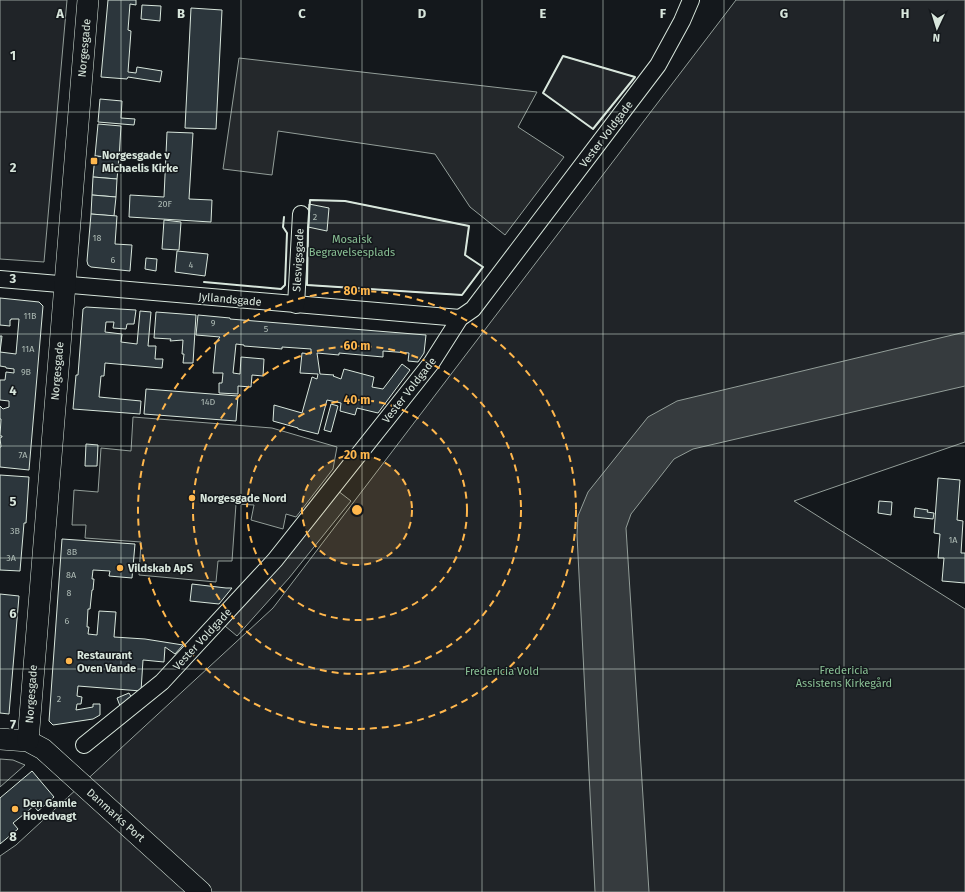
<svg xmlns="http://www.w3.org/2000/svg" width="965" height="892" viewBox="0 0 965 892" font-family="'Fira Sans',sans-serif">
<style>
.green{fill:#202428;stroke:#939e99}
.parking{fill:#24282b;stroke:#939e99}
.water{fill:#363b3e;stroke:#939e99}
.building{fill:#2c363c;stroke:#d8e6dc}
.lines{fill:none;stroke-linecap:round;stroke-linejoin:round}
.minor-casing{stroke:#d8e6dc;stroke-width:18}
.tertiary-casing{stroke:#d8e6dc;stroke-width:22}
.minor{stroke:#14181c;stroke-width:16}
.tertiary{stroke:#14181c;stroke-width:21}
.wall{stroke:#d8e6dc;stroke-width:2}
.grid{fill:none;stroke:#d8e6dc;stroke-width:1;stroke-opacity:0.55}
.ring{fill:none;stroke:#ffb74d;stroke-width:2;stroke-dasharray:7 5}
.poi-dot{fill:#ffb74d;stroke:#14181c;stroke-width:1.5}
.labels{text-anchor:middle;stroke-width:3;stroke-linejoin:round;paint-order:stroke}
.number-label{font-size:9px;fill:#adbab4}
.street-label{font-size:11px;fill:#d8e6dc;stroke:#14181c}
.poi-label{font-size:11px;font-weight:bold;fill:#d8e6dc;stroke:#14181c;text-anchor:start}
.park-label{font-size:11px;fill:#8ac095;stroke:#14181c}
.grid-label{font-size:13px;text-anchor:middle;font-weight:bold;fill:#d8e6dc;stroke:#14181c;stroke-width:3;stroke-linejoin:round;paint-order:stroke}
.centre{fill:#ffb74d;stroke:#14181c;stroke-width:2}
.ring-label{font-size:12px;text-anchor:middle;font-weight:bold;fill:#ffb74d;stroke:#14181c;stroke-width:3;stroke-linejoin:round;paint-order:stroke}
</style>
<rect width="100%" height="100%" fill="#14181c"/>
<g class="green">
<path d="M0,0h67l-23,262 -44,-3z"/>
<path d="M736,0h229v442l-171,59 171,108v283h-965v-36l16,-11 257,-237z"/>
<path d="M563,56l72,21 -42,52 -50,-36z"/>
<path d="M310,200l35,1 124,25 -4,29 18,12 -21,28 -155,-10 1,-58z"/>
<path d="M0,759l13,1 12,5 -25,22z"/>
</g>
<g class="parking">
<path d="M239,58l298,34 -19,35 46,30 -59,78 -35,-28 -35,-53 -157,-23 -6,44 -49,-6z"/>
<path d="M133,417l139,11 65,19 -4,22 -37,48 -10,-3 -3,15 -32,-9 3,-15 -18,-1 -4,57h-14l-2,21 -77,-7 2,-33 -56,-4 1,-13h-14l2,-35 24,2 3,-44 30,3z"/>
<path d="M333,487l18,14 -62,77 -52,58 -18,-15z"/>
</g>
<path class="water" d="M965,332v54l-272,63 -19,10 -43,55 -5,14 23,364h-54l-18,-357 1,-19 10,-24 60,-75 29,-16z"/>
<g class="building">
<path d="M108,0h28v5l-6,-1 -2,26 3,1 -3,41 8,1 1,-6 25,4 -2,11 -32,-5 -1,2 -26,-2z"/>
<path d="M142,5l19,1 -1,15 -19,-2z"/>
<path d="M191,8l31,2 -6,119 -31,-1z"/>
<path d="M100,99l22,2 -1,17 14,1 -1,6 -36,-3z"/>
<path d="M98,124l23,2 -2,32 -24,-2z"/>
<path d="M167,132l26,1 -4,66 23,1 -1,22 -82,-5 1,-22 34,2z"/>
<path d="M95,156l24,2 -2,21 -24,-2z"/>
<path d="M93,177l24,2 -1,18 -24,-2z"/>
<path d="M92,195l24,2 -2,19 -23,-2z"/>
<path d="M309,204l20,4 -2,23 -19,-4z"/>
<path d="M91,214l26,2 -2,28 17,1 -2,26 -39,-4 -3,-2 -1,-4z"/>
<path d="M164,220l17,2 -2,28 -17,-1z"/>
<path d="M177,251l31,3 -3,22 -30,-4z"/>
<path d="M146,258l11,1 -1,12 -11,-2z"/>
<path d="M0,298l39,4 4,4 -14,164 -29,-3v-20h1l-1,-9 2,-1v-1h-2l1,-17h-1v-13l3,3 6,-2v-6l-9,-1v-20h5l1,-8 8,1v-4l-8,-1v-1l-6,-1v-30h2l-2,16 16,2 3,-35h-8v1h-1v6l-10,-1z"/>
<path d="M86,307l50,3 -2,14h-7l-1,5 -13,-1 1,-6h-8l-1,10 17,2 -1,8 16,2 3,-33 11,1 -3,34h8l-1,13h8l-1,9 -57,-5 -1,13h-3l-2,21 42,4 -1,13 -67,-5 3,-34h2l5,-66z"/>
<path d="M156,312l40,3 -3,48h-10l1,-9h-2l1,-14 -13,1 1,-2 -17,-1z"/>
<path d="M198,315l32,3v1l196,16 -2,18 -6,9 -10,-1 1,-8 -26,-2v6l-44,-4v2l-22,-2 3,21 14,1 -1,1 8,3 3,-10 30,8 -2,10 11,2 19,-25 8,6 -32,43 -21,-5 -2,7 -15,-4 1,-8 -14,-3 -9,34 -20,-5v-1l-25,-7 1,-16 28,8 10,-36 5,2 1,-5 -18,-1 2,-20 9,1v-5l-29,-2v2l-38,-3v-1l-8,-1 -3,29 7,1 1,-17 23,2 -1,17 -11,-1 -1,12 -13,-1v8l-19,-1v-10h3l1,-10h-10l3,-31 4,-5 -24,-2z"/>
<path d="M146,389l92,7 -2,25 -92,-7z"/>
<path d="M331,404l7,2 -7,26 -7,-2z"/>
<path d="M86,444l12,1 -1,21h-12z"/>
<path d="M0,475l29,2 -3,46h-2l-4,48 -20,-1z"/>
<path d="M938,478l22,2 -3,40 6,1 -2,32h4v30l-23,-2 2,-23h-6l2,-24 -6,-1z"/>
<path d="M879,501l13,1 -1,13 -13,-2z"/>
<path d="M915,508l13,2 -1,2 7,1 -1,6 -19,-2z"/>
<path d="M62,539l73,5 -3,34 -23,-2 1,-5 -17,-1 -1,9h2l-1,11h-1l-2,19h-2l-1,18h2l-1,7 9,1 2,-24 17,1 -2,25 31,2 38,6 -8,9 -10,-7 -1,15 -21,-2 -2,31 -63,-5 -1,10 5,1 -1,7h-4l-1,6 17,-3v-3h7v11l-7,4 -40,6 -4,-4z"/>
<path d="M192,584l34,4h6l-13,16 -29,-3z"/>
<path d="M0,594l19,2 -10,118 -9,-1z"/>
<path d="M129,693l4,7 -13,6 -3,-8z"/>
<path d="M32,771l22,26 -16,14 -4,-5 -21,17 5,6 -18,15v-46z"/>
</g>
<g class="lines">
<defs>
<g id="minor">
<path d="M0,279c153,12 306,27 460,39"/>
<path d="M296,305l5,-91"/>
<path d="M84,745l78,-63 113,-122 157,-198 28,-44 13,-9 185,-244 24,-44 9,-21"/>
</g>
<g id="tertiary">
<path d="M0,739l28,2 15,8 158,143"/>
<path d="M28,741l60,-741"/>
</g>
</defs>
<use href="#minor" class="minor-casing"/>
<use href="#tertiary" class="tertiary-casing"/>
<use href="#minor" class="minor"/>
<use href="#tertiary" class="tertiary"/>
<g class="wall">
<path d="M563,56l72,21 -42,52 -50,-36z"/>
<path d="M310,200l35,1 124,25 -4,29 18,12 -21,28 -155,-10 1,-58z"/>
<path d="M204,282l77,7 4,-4 2,-52 -4,-6 1,-10"/>
</g>
</g>
<path class="grid" d="M121,0v892M241,0v892M362,0v892M482,0v892M603,0v892M724,0v892M844,0v892M0,112h965M0,223h965M0,334h965M0,446h965M0,558h965M0,669h965M0,780h965"/>
<circle cx="357" cy="510" r="55" fill="#ffb74d" fill-opacity=".12"/>
<g class="ring">
<circle cx="357" cy="510" r="55"/>
<circle cx="357" cy="510" r="110"/>
<circle cx="357" cy="510" r="164"/>
<circle cx="357" cy="510" r="219"/>
</g>
<g class="poi-dot">
<rect x="90" y="157" width="8" height="8" rx="2"/>
<circle cx="192" cy="498" r="4"/>
<circle cx="120" cy="568" r="4"/>
<circle cx="69" cy="661" r="4"/>
<circle cx="15" cy="809" r="4"/>
</g>
<g class="labels">
<g class="number-label">
<text x="165" y="207">20F</text>
<text x="315" y="220">2</text>
<text x="97" y="241">18</text>
<text x="113" y="263">6</text>
<text x="191" y="268">4</text>
<text x="30" y="319">11B</text>
<text x="213" y="326">9</text>
<text x="266" y="332">5</text>
<text x="28" y="352">11A</text>
<text x="26" y="375">9B</text>
<text x="208" y="405">14D</text>
<text x="23" y="458">7A</text>
<text x="15" y="534">3B</text>
<text x="953" y="543">1A</text>
<text x="72" y="555">8B</text>
<text x="11" y="561">3A</text>
<text x="71" y="578">8A</text>
<text x="69" y="596">8</text>
<text x="67" y="624">6</text>
<text x="59" y="702">2</text>
</g>
<g class="street-label">
<text transform="translate(84 48) rotate(-85)" y="4">Norgesgade</text>
<text transform="translate(606 134) rotate(-53)" y="4">Vester Voldgade</text>
<text transform="translate(298 260) rotate(-87)" y="4">Slesvigsgade</text>
<text transform="translate(230 299) rotate(5)" y="4">Jyllandsgade</text>
<text transform="translate(57 371) rotate(-85)" y="4">Norgesgade</text>
<text transform="translate(409 390) rotate(-52)" y="4">Vester Voldgade</text>
<text transform="translate(202 639) rotate(-47)" y="4">Vester Voldgade</text>
<text transform="translate(31 694) rotate(-86)" y="4">Norgesgade</text>
<text transform="translate(116 815) rotate(42)" y="4">Danmarks Port</text>
</g>
<g class="poi-label">
<text x="102" y="159">Norgesgade v<tspan x="102" dy="13">Michaelis Kirke</tspan></text>
<text x="200" y="502">Norgesgade Nord</text>
<text x="128" y="572">Vildskab ApS</text>
<text x="77" y="659">Restaurant<tspan x="77" dy="13">Oven Vande</tspan></text>
<text x="23" y="807">Den Gamle<tspan x="23" dy="13">Hovedvagt</tspan></text>
</g>
<g class="park-label">
<text x="352" y="243">Mosaisk<tspan x="352" dy="13">Begravelsesplads</tspan></text>
<text x="844" y="674">Fredericia<tspan x="844" dy="13">Assistens Kirkegård</tspan></text>
<text x="502" y="675">Fredericia Vold</text>
</g>
</g>
<g class="grid-label">
<text x="60" y="18">A</text>
<text x="181" y="18">B</text>
<text x="302" y="18">C</text>
<text x="422" y="18">D</text>
<text x="543" y="18">E</text>
<text x="663" y="18">F</text>
<text x="784" y="18">G</text>
<text x="905" y="18">H</text>
<text x="13" y="60">1</text>
<text x="13" y="172">2</text>
<text x="13" y="283">3</text>
<text x="13" y="395">4</text>
<text x="13" y="506">5</text>
<text x="13" y="618">6</text>
<text x="13" y="729">7</text>
<text x="13" y="841">8</text>
</g>
<circle cx="357" cy="510" r="6" class="centre"/>
<g class="ring-label">
<text x="357" y="295">80 m</text>
<text x="357" y="350">60 m</text>
<text x="357" y="404">40 m</text>
<text x="357" y="459">20 m</text>
</g>
<g transform="translate(937 28) rotate(184)" stroke="#14181c" stroke-width="3" paint-order="stroke">
<path d="M0-3L7 15L0 10L-7 15Z" fill="#d8e6dc"/>
<text y="-6" font-size="11" font-weight="bold" text-anchor="middle" fill="#d8e6dc">N</text>
</g>
</svg>
